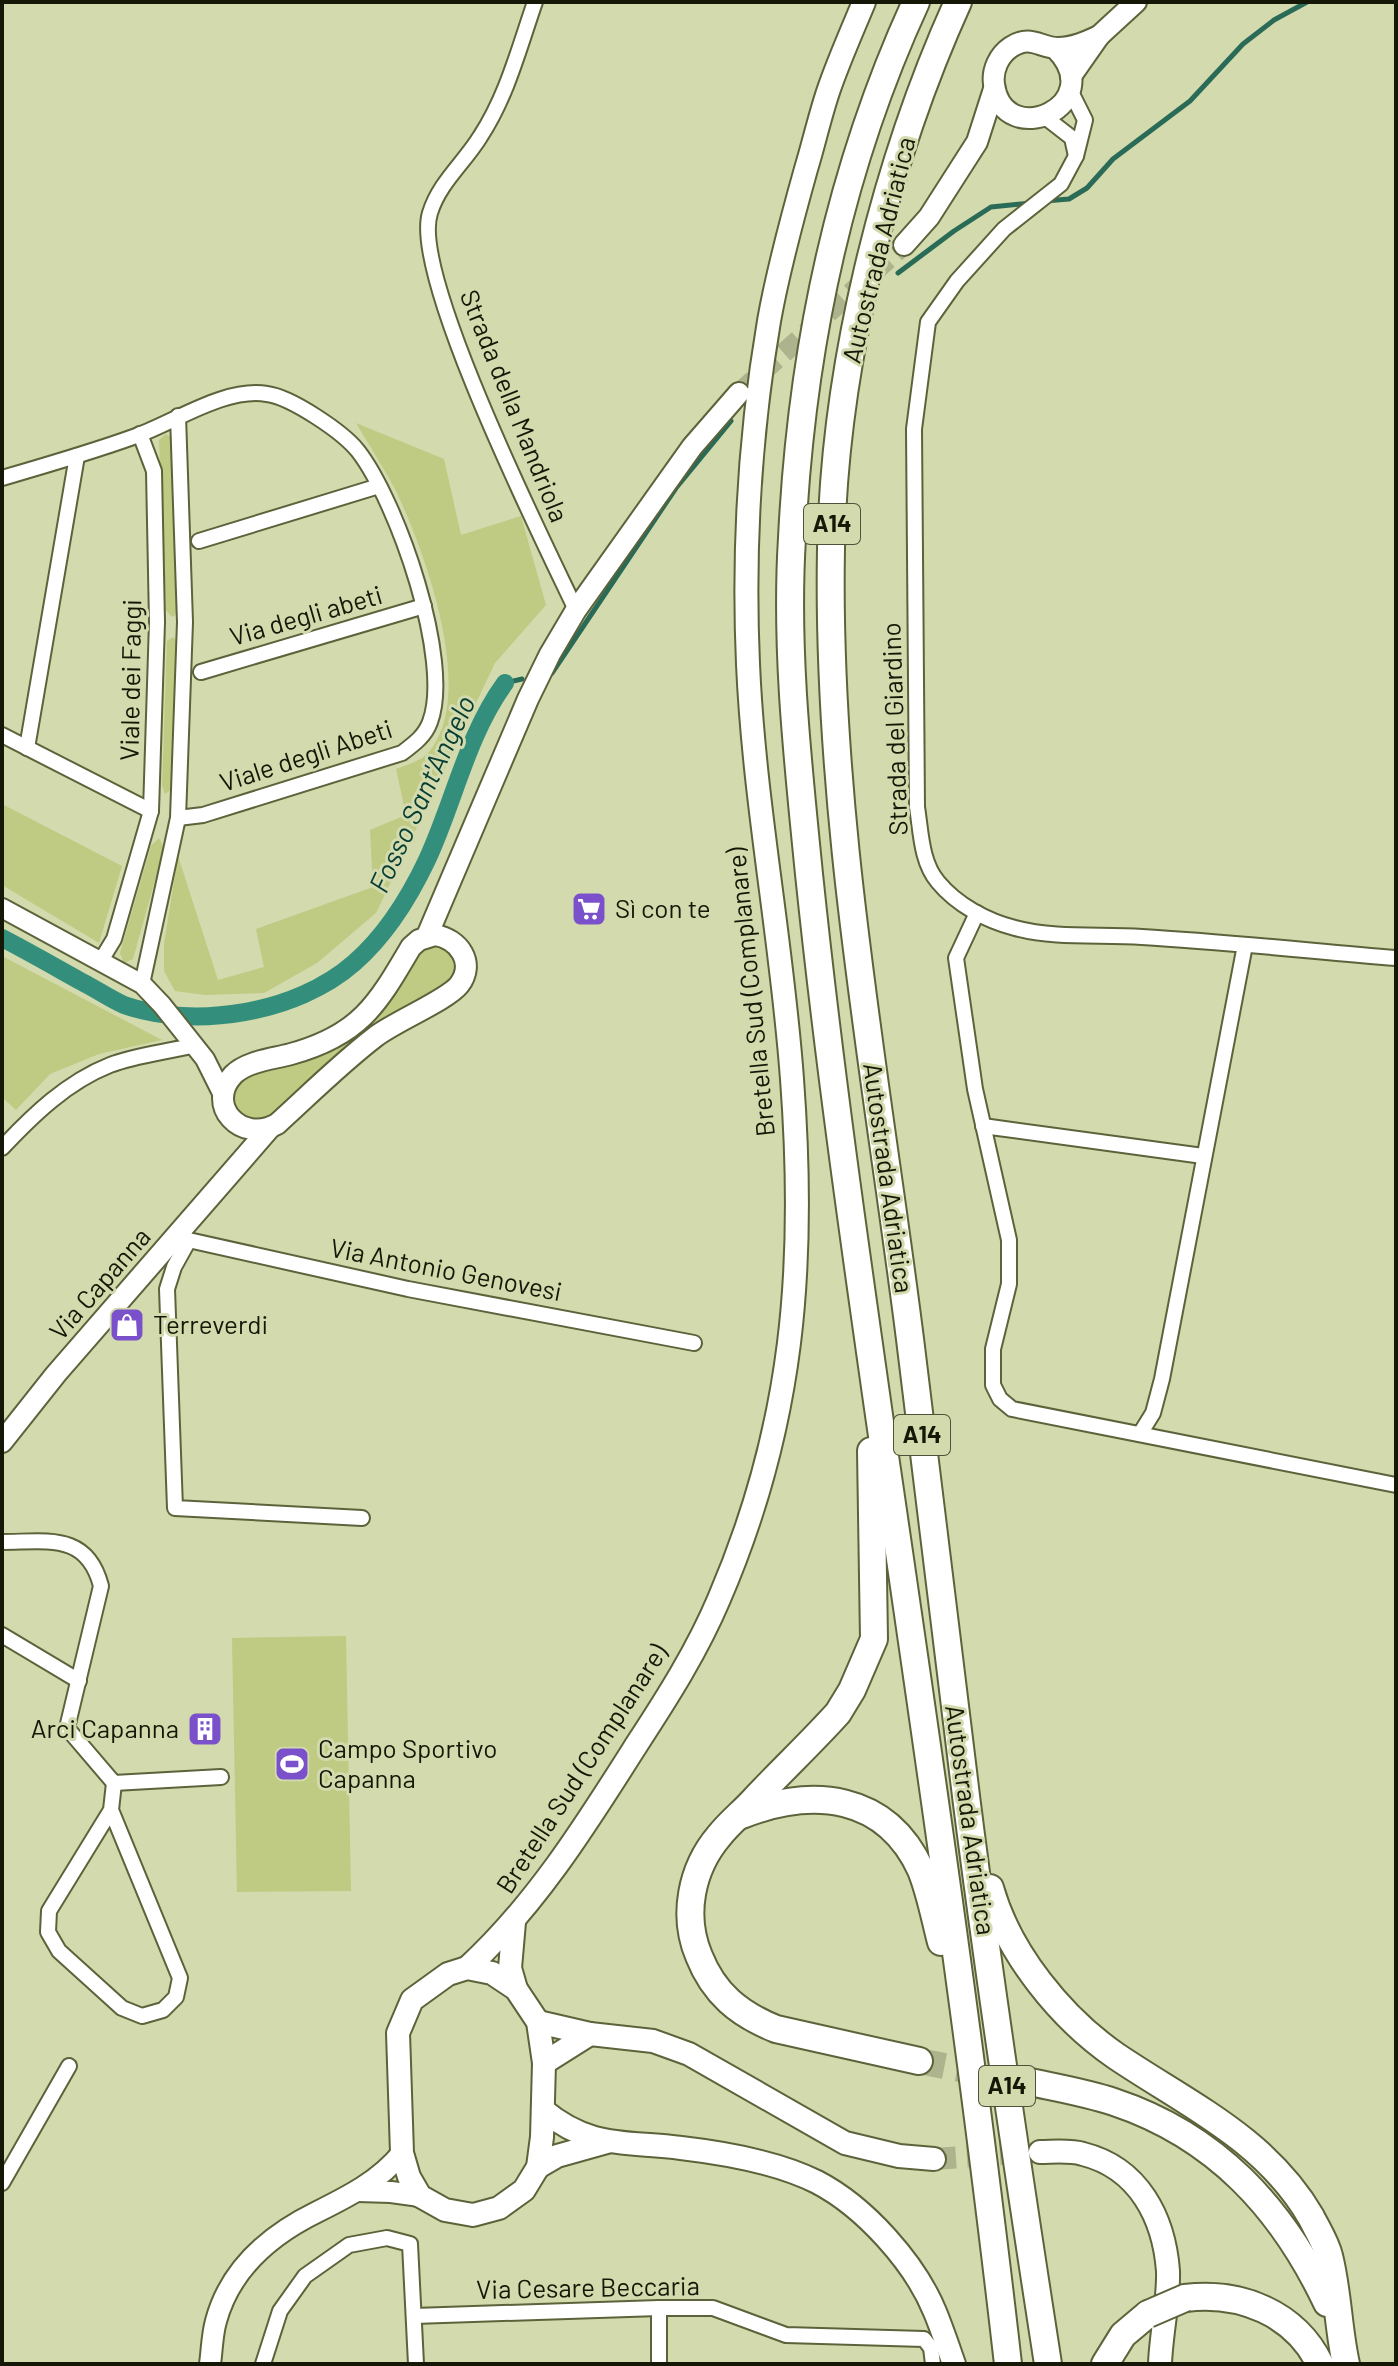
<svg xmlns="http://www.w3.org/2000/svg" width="1398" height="2366" viewBox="0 0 1398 2366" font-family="Barlow,sans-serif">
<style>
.green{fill:#bfca83}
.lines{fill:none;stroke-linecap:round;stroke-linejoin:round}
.stream{stroke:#2a6b58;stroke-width:5}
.canal{stroke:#338f7b;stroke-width:18}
.secondary-tunnel{stroke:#adb38c;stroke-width:20;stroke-dasharray:20 10;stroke-linecap:butt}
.primary-tunnel{stroke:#adb38c;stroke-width:22;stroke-dasharray:22 11;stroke-linecap:butt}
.motorway-tunnel{stroke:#adb38c;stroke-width:26;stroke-dasharray:26 13;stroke-linecap:butt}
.minor-casing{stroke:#5c623a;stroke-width:18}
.tertiary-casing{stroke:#5c623a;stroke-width:22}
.secondary-casing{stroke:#5c623a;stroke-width:24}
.primary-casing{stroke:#5c623a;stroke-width:26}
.motorway-casing{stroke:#5c623a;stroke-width:30}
.minor{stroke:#fff;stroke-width:14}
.tertiary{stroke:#fff;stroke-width:18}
.secondary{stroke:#fff;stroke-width:20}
.primary{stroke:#fff;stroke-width:22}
.motorway{stroke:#fff;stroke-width:26}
.motorway-bridge-casing{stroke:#5c623a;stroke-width:30;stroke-linecap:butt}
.motorway-bridge{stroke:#fff;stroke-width:26}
.labels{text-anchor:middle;stroke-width:6;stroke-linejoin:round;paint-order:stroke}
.shield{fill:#d3daad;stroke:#4e5239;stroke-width:2}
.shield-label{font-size:24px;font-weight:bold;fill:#151707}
.street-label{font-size:26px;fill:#151707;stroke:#d3daad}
.poi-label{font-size:26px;fill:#151707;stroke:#d3daad;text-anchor:start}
.water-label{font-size:28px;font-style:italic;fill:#063e33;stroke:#d3daad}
</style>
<rect width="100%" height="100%" fill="#d3daad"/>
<g class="green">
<path d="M356,423l88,36 17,76 60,-19 25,89 -51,58 -119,250 -59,50 -53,30 -59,2 -30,-4 -11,-20v-27l14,-88 40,124 46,-13 -8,-38 117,-42 -3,-57 36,-15 -10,-46c10,-4 25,-8 32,-16 50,-57 -3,-201 -32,-262 -12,-23 -27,-46 -40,-68z"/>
<path d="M166,434l7,5 5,174 -6,4 -6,-7 -7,-170z"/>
<path d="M173,637l6,7 -7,145 -7,5 -3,-9 5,-144z"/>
<path d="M2,804l120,62 -23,77 -97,-58z"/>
<path d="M159,838l5,10 -31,111 -9,4 -4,-10 31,-107z"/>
<path d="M438,939l20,20v12l-10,12 -172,134 -23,5 -14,-6 -6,-13v-12l8,-12 9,-7 54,-13 120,-114z"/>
<path d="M2,956l160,84 -63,14 -49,20 -34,36 -14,-13z"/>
<path d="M346,1636l5,255 -114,1 -5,-254z"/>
</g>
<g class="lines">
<g class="stream">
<path d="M1045,201l24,-2 18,-11 26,-29 77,-58 53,-57 31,-24 33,-18"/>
<path d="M898,273l56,-42 37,-24 40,-4"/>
<path d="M552,673l124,-185 55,-67"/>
<path d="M505,683l17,-4"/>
</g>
<path class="canal" d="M2,938c27,14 53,29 80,44 14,7 28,17 42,23 71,25 173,8 230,-42 31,-27 55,-65 73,-103 27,-58 40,-125 78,-177"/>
<path class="secondary-tunnel" d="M739,393l165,-148"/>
<path class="primary-tunnel" d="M934,2159l98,-7"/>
<path class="motorway-tunnel" d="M919,2061l107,21"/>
<defs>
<g id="minor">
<path d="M535,2c-16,46 -28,94 -55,135 -16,26 -41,46 -50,76 -20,61 114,329 146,397"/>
<path d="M1070,90l15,30 -9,36 -15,28 -57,45 -47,52 -29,41 -14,107 3,378c4,25 4,55 21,75 19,23 49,39 77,46 41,11 85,6 127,9 85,5 169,14 254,21"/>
<path d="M1045,117l27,21 4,18"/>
<path d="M2,478c45,-13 90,-26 134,-42 39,-14 89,-49 131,-42 24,3 76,38 91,57 39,50 95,210 72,271 -5,14 -16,22 -28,31l-199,62 -25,3"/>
<path d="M199,541l180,-55"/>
<path d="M201,672l223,-66"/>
<path d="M2,735l149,76"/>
<path d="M27,748l50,-292"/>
<path d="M977,913l-21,45 19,131 34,151v44l-16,65v36l7,14 12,10 384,76"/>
<path d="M100,962l14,-23 37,-128 6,-189 -3,-151 -14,-37"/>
<path d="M142,984l36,-166 7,-196 -7,-206"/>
<path d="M983,1126l220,30"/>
<path d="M2,1148c31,-33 65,-66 108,-83 26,-10 57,-13 85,-20"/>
<path d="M175,1237l233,52 286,54"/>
<path d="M189,1240l-15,27 -7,22 8,219 187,10"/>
<path d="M1140,1434l13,-21 9,-34 83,-434"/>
<path d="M2,1542c45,0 85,-10 99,44l-34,142 47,55 107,-6"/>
<path d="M2,1635l77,46"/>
<path d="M111,1810l-62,101 -1,21 11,19 63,57 20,8 21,-6 13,-13 4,-19 -69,-168 3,-27"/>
<path d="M2,2183l67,-117"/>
<path d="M414,2316l245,-8h54l73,27 138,4 7,9 2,16"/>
<path d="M263,2364l17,-53 25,-35 44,-31 38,-7 23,6 6,120"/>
<path d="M659,2364v-56"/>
</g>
<path id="tertiary" d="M2,908l140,76 20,21 43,54 19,38"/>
<g id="secondary">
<path d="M1055,48c57,57 -52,105 -61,36 -2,-14 5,-29 17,-37 20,-13 29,1 47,1 15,0 28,-6 41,-12"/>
<path d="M1071,76l28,-40 37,-34"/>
<path d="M904,245l25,-28 48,-75 17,-53"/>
<path d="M435,935c24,4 41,28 24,50 -12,15 -65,37 -84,52 -35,27 -66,58 -98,87 -36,20 -72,-19 -44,-49 14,-14 40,-16 58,-21 69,-19 86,-49 120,-107l8,-7z"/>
<path d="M427,936l101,-237 22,-45 26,-44 116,-163 47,-54"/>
<path d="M2,1442l54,-68 213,-245"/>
<path d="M358,2191l33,1 29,4"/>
<path d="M210,2364c2,-14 2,-29 6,-43 14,-52 54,-86 101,-109 32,-16 62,-31 85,-59"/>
</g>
<g id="primary">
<path d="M514,1922l-4,46 6,21"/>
<path d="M467,1968c69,-63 120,-145 170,-224 30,-46 60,-93 82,-145 75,-174 87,-333 73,-520 -10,-139 -38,-276 -44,-415 -5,-113 2,-231 21,-343 9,-51 23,-102 37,-152 8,-26 14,-54 23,-80 10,-29 23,-58 35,-87"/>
<path d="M467,1968l25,5 24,16 22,33 6,41 -2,74 -4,30 -14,23 -25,18 -26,7 -28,-5 -25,-14 -11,-19 -7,-24 -4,-120 14,-33 36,-26z"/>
<path d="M538,2022l52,12 63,7 36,13 156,89 54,13 35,3"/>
<path d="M544,2063l46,-29"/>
<path d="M543,2110c47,39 82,31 138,38 43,5 98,15 136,34 48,25 98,81 118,130 7,17 13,35 19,52"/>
<path d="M1040,2152c13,0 30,-2 43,2 56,14 81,64 85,117 1,29 -7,63 -8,93"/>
<path d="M538,2167l19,-11 50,-14"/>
</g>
<g id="motorway">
<path d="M916,2c-77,167 -115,352 -124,536 -7,112 6,225 17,336 19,183 45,366 71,548 46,314 92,627 128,942"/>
<path d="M958,2c-74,163 -124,368 -127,547 -5,264 46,529 79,790 20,155 37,310 57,465 24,187 52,374 81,560"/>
<path d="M871,1451l3,188 -22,51 -14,23c-27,30 -57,58 -85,88 -11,12 -24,22 -34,35 -28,33 -37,80 -20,120 15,38 40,58 77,73l143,32"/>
<path d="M742,1815c71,-28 144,-21 179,55 9,22 14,49 20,72"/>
<path d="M990,1888c18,65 71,130 126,168 71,48 150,83 195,161 6,12 15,26 18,39 9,35 9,72 17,108"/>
<path d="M1030,2082c28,6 57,11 84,20 102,34 168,106 213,201"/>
<path d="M1185,2298c55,-7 110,15 135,66"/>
<path d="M1105,2364l18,-29 25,-21"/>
</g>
</defs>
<use href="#minor" class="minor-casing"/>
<use href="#tertiary" class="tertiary-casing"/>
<use href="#secondary" class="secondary-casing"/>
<use href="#primary" class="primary-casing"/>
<use href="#motorway" class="motorway-casing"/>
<use href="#minor" class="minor"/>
<use href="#tertiary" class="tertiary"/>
<use href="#secondary" class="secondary"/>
<use href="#primary" class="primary"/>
<use href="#motorway" class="motorway"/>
<defs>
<path id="motorway-bridge" d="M1148,2314l37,-16"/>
</defs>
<use href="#motorway-bridge" class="motorway-bridge-casing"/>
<use href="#motorway-bridge" class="motorway-bridge"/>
</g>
<defs>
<symbol id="supermarket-square" viewBox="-11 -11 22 22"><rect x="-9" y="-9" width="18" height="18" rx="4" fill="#7a51ca" stroke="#d3daad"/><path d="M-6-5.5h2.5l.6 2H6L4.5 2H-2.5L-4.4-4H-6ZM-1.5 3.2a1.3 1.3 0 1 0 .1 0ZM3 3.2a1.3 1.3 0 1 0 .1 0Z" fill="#fff"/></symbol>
<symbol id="shop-square" viewBox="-11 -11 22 22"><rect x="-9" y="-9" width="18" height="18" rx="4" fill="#7a51ca" stroke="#d3daad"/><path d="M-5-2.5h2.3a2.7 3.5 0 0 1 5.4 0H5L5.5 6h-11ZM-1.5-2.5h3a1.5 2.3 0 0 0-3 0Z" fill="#fff"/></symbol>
<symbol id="building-square" viewBox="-11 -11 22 22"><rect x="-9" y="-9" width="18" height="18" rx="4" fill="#7a51ca" stroke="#d3daad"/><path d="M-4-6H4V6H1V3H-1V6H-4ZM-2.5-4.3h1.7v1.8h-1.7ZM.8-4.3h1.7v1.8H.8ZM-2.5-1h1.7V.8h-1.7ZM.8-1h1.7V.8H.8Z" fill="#fff"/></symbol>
<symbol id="stadium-square" viewBox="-11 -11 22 22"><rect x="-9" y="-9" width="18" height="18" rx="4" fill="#7a51ca" stroke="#d3daad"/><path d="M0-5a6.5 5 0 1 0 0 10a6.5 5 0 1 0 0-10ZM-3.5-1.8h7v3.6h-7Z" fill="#fff"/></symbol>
</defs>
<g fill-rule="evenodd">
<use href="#supermarket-square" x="569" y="889" width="40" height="40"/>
<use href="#shop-square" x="107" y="1305" width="40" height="40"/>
<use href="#building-square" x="185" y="1709" width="40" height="40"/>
<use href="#stadium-square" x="272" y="1744" width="40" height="40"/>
</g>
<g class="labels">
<g class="shield">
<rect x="804" y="504" width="56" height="40" rx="6"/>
<rect x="894" y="1415" width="56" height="40" rx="6"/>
<rect x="979" y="2066" width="56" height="40" rx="6"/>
</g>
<g class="shield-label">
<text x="832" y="532">A14</text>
<text x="922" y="1443">A14</text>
<text x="1007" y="2094">A14</text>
</g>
<g class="street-label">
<text transform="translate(879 250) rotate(-76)" y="9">Autostrada Adriatica</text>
<text transform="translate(514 406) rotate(68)" y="9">Strada della Mandriola</text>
<text transform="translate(306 616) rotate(-16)" y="9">Via degli abeti</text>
<text transform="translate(131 680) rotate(-89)" y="9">Viale dei Faggi</text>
<text transform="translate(895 729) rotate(-92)" y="9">Strada del Giardino</text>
<text transform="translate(306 756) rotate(-18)" y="9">Viale degli Abeti</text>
<text transform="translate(751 992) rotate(-96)" y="9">Bretella Sud (Complanare)</text>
<text transform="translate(888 1178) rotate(82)" y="9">Autostrada Adriatica</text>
<text transform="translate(446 1270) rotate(11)" y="9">Via Antonio Genovesi</text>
<text transform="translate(100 1284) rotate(-49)" y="9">Via Capanna</text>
<text transform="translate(582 1769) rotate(-57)" y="9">Bretella Sud (Complanare)</text>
<text transform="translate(970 1820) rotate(82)" y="9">Autostrada Adriatica</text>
<text transform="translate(588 2288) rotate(-1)" y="9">Via Cesare Beccaria</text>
</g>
<g class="poi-label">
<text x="615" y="918">Sì con te</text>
<text x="153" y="1334">Terreverdi</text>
<text x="179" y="1738" text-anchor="end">Arci Capanna</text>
<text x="318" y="1758">Campo Sportivo<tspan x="318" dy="30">Capanna</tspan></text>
</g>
<g class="water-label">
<text transform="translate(422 794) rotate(-65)" y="10">Fosso Sant'Angelo</text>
</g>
</g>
<rect width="1398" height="2366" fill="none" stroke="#151707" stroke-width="8"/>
</svg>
